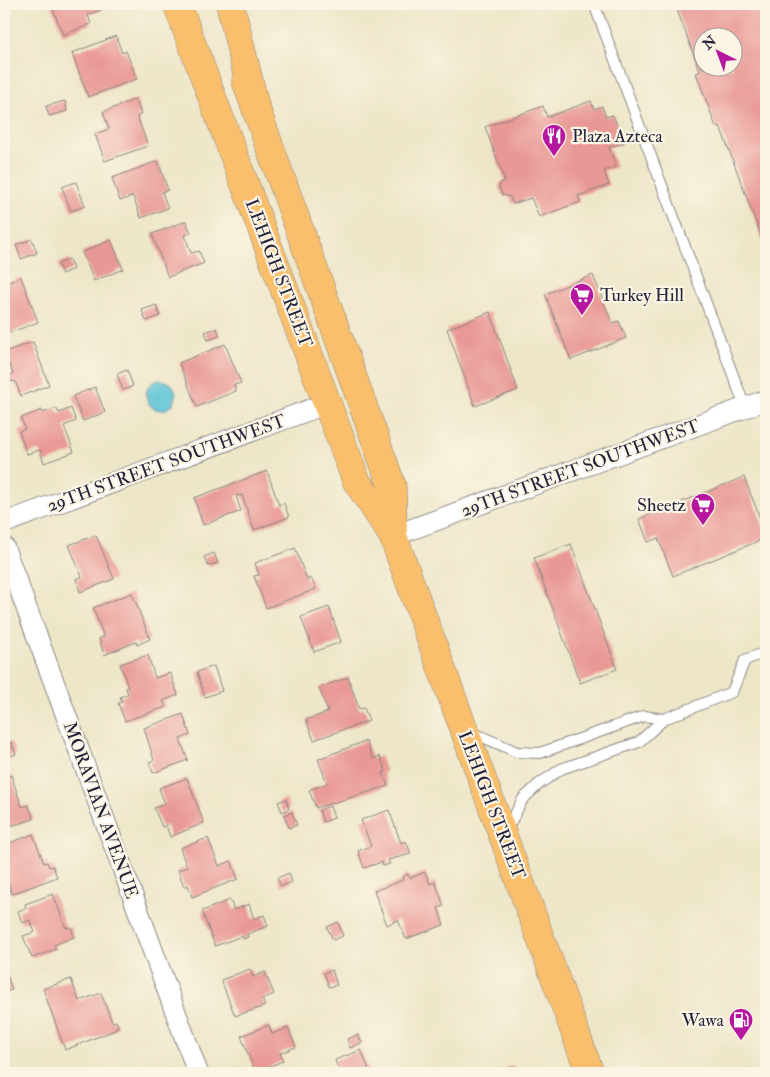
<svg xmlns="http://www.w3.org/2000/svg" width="770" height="1077" viewBox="0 0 770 1077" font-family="'IM FELL Double Pica',serif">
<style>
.water{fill:#5bc3d8;stroke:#3e728a}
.building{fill:#e99995;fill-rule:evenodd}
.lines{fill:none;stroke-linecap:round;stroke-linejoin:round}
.service-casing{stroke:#888482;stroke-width:12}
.minor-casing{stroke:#888482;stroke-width:22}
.trunk-casing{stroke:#888482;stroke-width:29}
.motorway-casing{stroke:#888482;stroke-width:29}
.service{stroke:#fff;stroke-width:10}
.minor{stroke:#fff;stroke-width:20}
.trunk{stroke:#f9bf6d;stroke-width:28}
.motorway{stroke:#f9bf6d;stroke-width:28}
.labels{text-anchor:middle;stroke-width:4.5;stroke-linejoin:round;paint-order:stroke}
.poi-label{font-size:18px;fill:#22223b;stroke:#fcf5e5;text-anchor:start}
.street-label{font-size:18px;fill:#22223b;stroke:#fcf5e5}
</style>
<rect width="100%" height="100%" fill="#fcf5e5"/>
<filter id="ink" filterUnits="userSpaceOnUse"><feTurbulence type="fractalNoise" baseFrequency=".02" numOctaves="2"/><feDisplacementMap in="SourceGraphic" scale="10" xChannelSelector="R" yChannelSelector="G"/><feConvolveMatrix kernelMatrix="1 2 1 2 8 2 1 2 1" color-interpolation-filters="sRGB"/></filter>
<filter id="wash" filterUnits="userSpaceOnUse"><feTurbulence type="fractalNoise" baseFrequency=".0096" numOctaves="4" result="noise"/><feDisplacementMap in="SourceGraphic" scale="20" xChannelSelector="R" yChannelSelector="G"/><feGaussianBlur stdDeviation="1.12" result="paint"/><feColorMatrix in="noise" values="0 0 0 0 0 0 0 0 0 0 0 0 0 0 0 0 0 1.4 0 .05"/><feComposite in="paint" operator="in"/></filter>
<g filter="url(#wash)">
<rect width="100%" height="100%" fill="#ede6c8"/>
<circle class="water" cx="161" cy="395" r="15"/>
<g id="blocks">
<g class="building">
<path d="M51,4h47l3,6 -13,5 3,9 -28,11z"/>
<path d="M675,4h90l1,245 -46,-123 -4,1 -20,-54 4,-1zM702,38h30v30h-30z"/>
<path d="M116,36l6,17 4,-2 11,28 -49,18 -16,-44z"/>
<path d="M136,99l5,15 -4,2 11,30 -43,15 -10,-27 14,-5 -6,-17z"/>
<path d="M65,101l2,10 -18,5 -3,-10z"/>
<path d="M591,101l3,8 8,-3 4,11 7,-2 11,28 -15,4 7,20 -12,4 5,14 -31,11 2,6 -41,15 -8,-19 -18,6 -3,-7 -8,-2 -3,-8 2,-5 4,-1 -20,-54 58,-21 4,11z"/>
<path d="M158,161l10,29 -6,2 6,16 -27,10 -8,-22 -13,5 -8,-23z"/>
<path d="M76,182l9,24 -14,5 -9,-24z"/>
<path d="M186,221l5,12 -6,2 6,18 8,-2 5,12 -36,14 -16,-43z"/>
<path d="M4,233l4,11 -4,2z"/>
<path d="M32,239l5,14 -16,6 -5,-14z"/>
<path d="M111,240l12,29 -29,12 -12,-29z"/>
<path d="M69,259l4,10 -11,5 -4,-10z"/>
<path d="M593,275l19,48 7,-2 7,17 -55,22 -26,-66z"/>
<path d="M21,277l17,45 -34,13v-51z"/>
<path d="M156,305l4,11 -14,5 -4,-11z"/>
<path d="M490,312l28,78 -43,16 -28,-77z"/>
<path d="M217,328l3,8 -12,4 -3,-8z"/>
<path d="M33,342l16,43 -28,11 -6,-15 -3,1 -3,-6 4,-2 -4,-10 -5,2v-14z"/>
<path d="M225,344l16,39 -7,2 2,6 -39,16 -18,-44z"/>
<path d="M127,370l6,16 -10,4 -6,-16z"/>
<path d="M95,387l10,25 -22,9 -10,-25z"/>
<path d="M56,408l3,5 12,-5 5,13 -12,5 10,26 -30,11 -4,-13 -13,4 -8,-23 6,-2 -4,-11 21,-8 1,3z"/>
<path d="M267,471l12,34 5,-2 5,14 -35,13 -12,-35 -6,1 5,15 -38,14 -9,-27z"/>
<path d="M744,477l22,56v5l-93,38 -15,-38 -10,4 -9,-23z"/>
<path d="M96,535l18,44 -34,13 -4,-13 6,-2 -13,-32z"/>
<path d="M571,544l46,125 -37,14 -46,-125z"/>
<path d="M295,548l12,32 4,-2 5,11 -50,19 -12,-32 5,-1 -4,-12z"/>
<path d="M214,553l4,10 -10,3 -4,-9z"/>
<path d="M132,593l18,46 -13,6 -1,-3 -32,13 -5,-17 5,-1 -11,-29z"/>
<path d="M329,607l12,35 -27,10 -13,-35z"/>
<path d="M148,655l7,23 15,-5 8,22 -15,6 3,6 -41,14 -7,-18 4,-1 -2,-5 8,-3 -2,-6 2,-1 -8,-23z"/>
<path d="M214,666l8,25 -17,6 -8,-25z"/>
<path d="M766,667v13l-4,-11z"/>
<path d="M348,677l11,32 5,-1 5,13 -55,19 -8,-20 22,-8 -9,-24z"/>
<path d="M183,714l7,21 -10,4 8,21 -35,13 -4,-11 5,-2 -10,-32z"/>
<path d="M4,739l2,5 5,-2 5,12 -12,5z"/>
<path d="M366,741l7,18 7,-3 6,16 -3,1 5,13 -72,22 -7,-18 18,-7 -9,-24z"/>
<path d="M11,775l11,32 6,-2 6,14 -30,9v-50z"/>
<path d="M187,778l17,45 -34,14 -4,-12 -4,2 -8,-19 11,-4 -6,-16z"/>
<path d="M286,799l3,10 -7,3 -4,-10z"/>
<path d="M330,806l4,12 -11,4 -4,-12z"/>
<path d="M389,810l12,33 5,-2 5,13 -23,6 2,4 -7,2 -1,-4 -18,6 -6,-17 13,-5 -10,-26z"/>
<path d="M292,812l5,13 -8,3 -5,-13z"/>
<path d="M33,834l11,29 3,-1 2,5 4,-1 4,11 -45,17 -8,-21v-28z"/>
<path d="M208,838l11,28 12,-5 7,18 -46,18 -4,-12 -4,2 -6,-17 9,-3 -7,-19z"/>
<path d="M425,872l5,12 5,-2 9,24 -6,2 6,17 -38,14 -8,-19 -11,5 -13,-34 29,-11 -1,-3 6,-3 2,4z"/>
<path d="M289,873l3,9 -11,4 -4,-8z"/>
<path d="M53,894l13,34 5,-1 3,10 -20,8 2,4 -24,9 -9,-22 12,-4 -5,-12 -8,3 -4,-12 8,-3 -1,-4z"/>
<path d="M230,900l4,10 15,-6 5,15 10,-4 4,11 -21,8 1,3 -5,2 -1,-3 -27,10 -13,-35z"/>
<path d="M338,922l5,14 -10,4 -6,-13z"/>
<path d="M250,969l3,8 12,-5 9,22 -12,5 3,7 -30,10 -14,-36z"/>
<path d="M332,970l5,15 -8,2 -5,-14z"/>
<path d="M8,977l4,13 -8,2v-14z"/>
<path d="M71,979l8,22 22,-8 11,29 4,-1 2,6 -3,1v2l-50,20 -22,-61z"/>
<path d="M269,1025l3,9 16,-6 8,19 -16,6 3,8 -28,11 -14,-36z"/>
<path d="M358,1035l4,8 -12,5 -3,-9z"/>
<path d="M361,1050l9,22 -30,1 -5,-13z"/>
<path d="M513,1066l3,7h-22z"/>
</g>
</g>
</g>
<g filter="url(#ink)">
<use href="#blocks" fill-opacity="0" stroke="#888482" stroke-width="1"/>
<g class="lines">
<defs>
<g id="service">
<path d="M594,4l151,403"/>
<path d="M469,731l48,21 23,1 104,-37 20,3"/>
<path d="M506,831l17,-32 16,-15 22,-15 78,-27 25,-23 68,-27 13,-32 21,-8"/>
</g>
<g id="minor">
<path d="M4,523l324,-120"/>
<path d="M393,536l373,-136"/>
<path d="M4,547l194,526"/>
</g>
<g id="trunk">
<path d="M177,4l179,476 37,56 197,537"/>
<path d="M246,81l146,405 1,50"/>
</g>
<path id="motorway" d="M230,4l24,98"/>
</defs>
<use href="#service" class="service-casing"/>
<use href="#minor" class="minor-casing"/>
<use href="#trunk" class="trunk-casing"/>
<use href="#motorway" class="motorway-casing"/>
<use href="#service" class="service"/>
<use href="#minor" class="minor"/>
<use href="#trunk" class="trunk"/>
<use href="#motorway" class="motorway"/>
</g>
</g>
<defs>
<symbol id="restaurant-pin" viewBox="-11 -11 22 30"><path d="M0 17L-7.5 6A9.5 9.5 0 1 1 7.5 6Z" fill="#b5179e" stroke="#fcf5e5"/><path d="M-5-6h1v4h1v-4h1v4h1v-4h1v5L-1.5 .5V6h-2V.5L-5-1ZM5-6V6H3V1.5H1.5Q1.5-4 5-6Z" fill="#fff"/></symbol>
<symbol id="supermarket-pin" viewBox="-11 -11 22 30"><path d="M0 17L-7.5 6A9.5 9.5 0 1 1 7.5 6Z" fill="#b5179e" stroke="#fcf5e5"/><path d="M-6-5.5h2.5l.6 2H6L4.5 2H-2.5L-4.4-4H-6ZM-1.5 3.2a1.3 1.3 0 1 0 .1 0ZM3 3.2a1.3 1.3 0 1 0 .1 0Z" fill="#fff"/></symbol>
<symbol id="fuel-pin" viewBox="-11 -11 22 30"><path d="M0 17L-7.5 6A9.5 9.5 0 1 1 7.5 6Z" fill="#b5179e" stroke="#fcf5e5"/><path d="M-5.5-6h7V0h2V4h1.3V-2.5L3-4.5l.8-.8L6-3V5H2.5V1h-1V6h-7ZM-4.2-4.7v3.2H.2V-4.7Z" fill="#fff"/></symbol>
</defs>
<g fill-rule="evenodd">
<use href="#restaurant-pin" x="540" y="122" width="28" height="38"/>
<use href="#supermarket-pin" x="568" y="281" width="28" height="38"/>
<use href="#supermarket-pin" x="689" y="491" width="28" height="38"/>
<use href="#fuel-pin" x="727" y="1006" width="28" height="38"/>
</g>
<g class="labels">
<g class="poi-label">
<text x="572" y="142">Plaza Azteca</text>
<text x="600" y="301">Turkey Hill</text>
<text x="686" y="511" text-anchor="end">Sheetz</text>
<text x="724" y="1026" text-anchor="end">Wawa</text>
</g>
<g class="street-label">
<text transform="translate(279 273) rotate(69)" y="6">LEHIGH STREET</text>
<text transform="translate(166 463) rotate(-20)" y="6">29TH STREET SOUTHWEST</text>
<text transform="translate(580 468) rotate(-20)" y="6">29TH STREET SOUTHWEST</text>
<text transform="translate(492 805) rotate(69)" y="6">LEHIGH STREET</text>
<text transform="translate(101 810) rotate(70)" y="6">MORAVIAN AVENUE</text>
</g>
</g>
<rect width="770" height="1077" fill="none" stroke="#fcf5e5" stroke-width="20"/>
<g transform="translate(718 52) rotate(318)"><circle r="24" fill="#fcf5e5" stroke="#a5a1a1"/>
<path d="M0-4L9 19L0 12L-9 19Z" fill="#b5179e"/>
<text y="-8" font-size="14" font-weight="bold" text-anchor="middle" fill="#22223b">N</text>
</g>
</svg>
